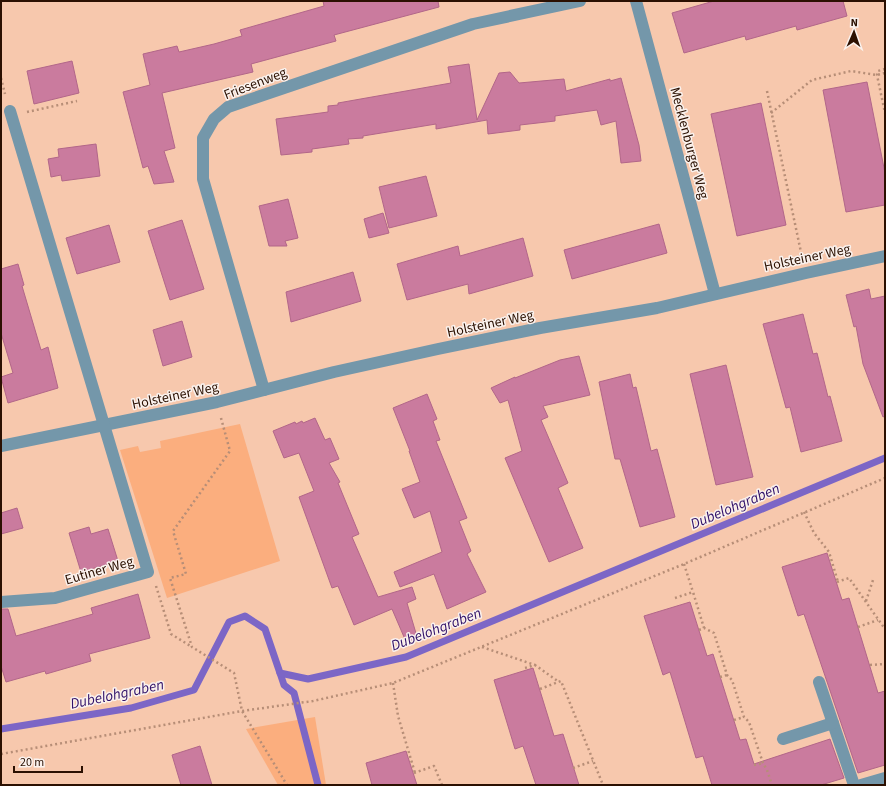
<svg xmlns="http://www.w3.org/2000/svg" width="886" height="786" viewBox="0 0 886 786" font-family="'Source Sans 3',sans-serif">
<style>
.green{fill:#fbae7e}
.lines{fill:none;stroke-linecap:round;stroke-linejoin:round}
.stream{stroke:#7c66c6;stroke-width:7}
.building{fill:#ca7b9e;stroke:#b26689}
.path{stroke:#b78e77;stroke-width:2.5;stroke-dasharray:2 3;stroke-linecap:butt}
.minor{stroke:#7497aa;stroke-width:12}
.labels{text-anchor:middle;stroke-width:3;stroke-linejoin:round;paint-order:stroke}
.street-label{font-size:14px;fill:#2b1001;stroke:#faf2ee}
.water-label{font-size:15px;font-style:italic;fill:#311068;stroke:#faf2ee}
</style>
<rect width="100%" height="100%" fill="#f7c8ad"/>
<g class="green">
<path d="M240,424l40,137 -113,37 -47,-148 18,-4 2,6 21,-4 -1,-7z"/>
<path d="M315,717l11,68h-48l-32,-56z"/>
</g>
<g class="lines">
<g class="stream">
<path d="M280,673l4,12 10,8 24,92"/>
<path d="M1,729l130,-21 63,-18 35,-68 16,-6 20,13 15,44 28,6 98,-22 479,-199"/>
</g>
</g>
<g class="building">
<path d="M323,1h115l1,6 -105,28 2,6 -85,23 2,8 -91,21 13,55 -11,3 10,31 -20,2 -6,-18 -5,2 -20,-76 27,-7 -7,-31 34,-8 2,6 35,-8 28,-8 -2,-6 84,-24z"/>
<path d="M714,1h129l4,15 -50,14 -1,-4 -50,14 -1,-4 -61,17 -12,-40z"/>
<path d="M72,61l7,32 -45,11 -7,-33z"/>
<path d="M469,64l8,56 22,-47 11,-1 9,11 45,-4 2,12 44,-12v2l11,-3 18,67 2,16 -20,2 -5,-42 -15,4 -4,-15 -42,6v5l-35,4v5l-32,4 -1,-14 -51,9v-5l-73,12v2l-15,1 1,5 -37,5v3l-31,3 -5,-36 52,-7v-6l10,-1v-2l113,-20 -3,-16z"/>
<path d="M867,82l18,91v32l-39,7 -23,-122z"/>
<path d="M761,103l25,122 -49,11 -26,-122z"/>
<path d="M96,144l4,32 -38,5 -1,-6 -10,2 -3,-18 11,-2 -1,-8z"/>
<path d="M426,176l11,40 -48,12 -10,-41z"/>
<path d="M288,199l10,39 -13,3 2,5h-18l-10,-40z"/>
<path d="M383,213l6,20 -20,5 -5,-19z"/>
<path d="M182,220l22,69 -34,11 -22,-69z"/>
<path d="M659,224l8,29 -95,26 -8,-29z"/>
<path d="M109,225l11,37 -43,12 -11,-36z"/>
<path d="M523,238l10,38 -64,18 -1,-10 -61,16 -10,-36 61,-18 2,10z"/>
<path d="M18,264l6,21 -2,1 19,64 7,-3 10,41 -50,15 -7,-26 12,-4 -12,-40v-64z"/>
<path d="M353,272l8,29 -70,21 -5,-30z"/>
<path d="M869,289l2,10 14,-3v120l-2,1 -20,-53 -7,-38 -2,1 -8,-32z"/>
<path d="M803,314l10,40 4,-1 11,44 2,-1 12,45 -41,11 -11,-45 -4,1 -23,-84z"/>
<path d="M182,321l10,36 -29,9 -10,-36z"/>
<path d="M579,356l11,39 -47,11 5,11 -7,3 27,63 -10,5 25,60 -34,14 -44,-104 17,-7 -14,-51 -8,3 -9,-15 24,-11v1l45,-18z"/>
<path d="M726,365l27,112 -37,8 -26,-111z"/>
<path d="M630,374l3,14 3,-1 15,64 6,-2 18,68 -35,10 -20,-68h-5l-16,-77z"/>
<path d="M427,394l10,25 -4,2 7,19 -4,1 31,77 -8,3 12,30 -4,3 19,38 -39,17 -13,-35 -34,13 -6,-15 48,-20 -12,-41 -16,7 -12,-29 18,-7 -11,-31h1l-17,-43z"/>
<path d="M315,418l10,22 5,-2 9,21 -10,4 11,19 -2,1 21,51 -7,3 26,60 34,-10 4,12 -9,4 11,37 -11,4 -15,-35 -38,16 -16,-39 -6,2 -33,-91 15,-6 -15,-38 -15,5 -11,-27 22,-9 1,2 6,-3 1,2z"/>
<path d="M17,508l6,20 -22,6v-21z"/>
<path d="M89,527l2,7 17,-5 10,32 -37,11 -12,-39z"/>
<path d="M827,553l15,47 7,-2 29,95 7,-2v74l-27,8 -54,-159 -6,2 -16,-49z"/>
<path d="M138,594l12,44 -61,16 2,7 -45,13 -1,-3 -39,11 -5,-16v-57h7l8,27 77,-22 -2,-6z"/>
<path d="M690,602l17,54 6,-2 27,86 6,-1 8,25 76,-25 14,39 -23,7h-109l-9,-29 -7,2 -26,-86 -7,3 -19,-59z"/>
<path d="M533,668l21,68 9,-2 16,51h-43l-13,-39 -8,3 -21,-69z"/>
<path d="M200,746l12,39h-31l-9,-30z"/>
<path d="M406,751l11,34h-45l-6,-22z"/>
</g>
<g class="lines">
<g class="path">
<path d="M885,69l-7,2 -1,4 8,38"/>
<path d="M1,78l4,16"/>
<path d="M767,91l35,166"/>
<path d="M27,112l50,-11"/>
<path d="M771,113l41,-33 39,-9 26,4 8,-2"/>
<path d="M221,418l9,33 -57,80 13,43 -16,4 22,69 42,26 8,38 45,74"/>
<path d="M804,512l10,21 15,19 9,30"/>
<path d="M684,564l9,28"/>
<path d="M837,582l12,-4 36,51"/>
<path d="M156,586l15,48 21,13"/>
<path d="M675,598l18,-6 11,36"/>
<path d="M866,601l7,-21"/>
<path d="M858,627l20,-7"/>
<path d="M699,630l5,-2 10,5 13,42 5,5 12,37 5,5 14,41 4,7 5,15"/>
<path d="M482,647l53,18"/>
<path d="M870,665l15,-1"/>
<path d="M525,668l10,-3 24,17"/>
<path d="M720,677l7,-2"/>
<path d="M393,683l5,33 17,57"/>
<path d="M540,689l21,-8 42,104"/>
<path d="M734,720l10,-3"/>
<path d="M1,754l241,-43 71,-10 80,-18 291,-119 201,-86"/>
<path d="M754,765l9,-2"/>
<path d="M573,768l20,-7"/>
<path d="M414,773l20,-7 8,19"/>
</g>
<g class="minor">
<path d="M636,1l79,293"/>
<path d="M264,390l-61,-211v-41l11,-19 14,-12 245,-83 107,-23"/>
<path d="M1,446l216,-44 117,-30 104,-23 102,-21 117,-20 149,-35 79,-17"/>
<path d="M1,602l54,-4 93,-26 -138,-461"/>
<path d="M819,682l35,103"/>
<path d="M783,739l50,-16"/>
<path d="M861,785l24,-7"/>
</g>
</g>
<g class="labels">
<g class="street-label">
<text transform="translate(255 83) rotate(-21)" y="5">Friesenweg</text>
<text transform="translate(690 143) rotate(75)" y="5">Mecklenburger Weg</text>
<text transform="translate(807 257) rotate(-12)" y="5">Holsteiner Weg</text>
<text transform="translate(490 323) rotate(-12)" y="5">Holsteiner Weg</text>
<text transform="translate(175 395) rotate(-12)" y="5">Holsteiner Weg</text>
<text transform="translate(99 570) rotate(-16)" y="5">Eutiner Weg</text>
</g>
<g class="water-label">
<text transform="translate(735 506) rotate(-23)" y="5">Dubelohgraben</text>
<text transform="translate(436 629) rotate(-21)" y="5">Dubelohgraben</text>
<text transform="translate(117 694) rotate(-12)" y="5">Dubelohgraben</text>
</g>
</g>
<rect width="886" height="786" fill="none" stroke="#2b1001" stroke-width="4"/>
<g transform="translate(854 32) rotate(2)" stroke="#faf2ee" stroke-width="3" paint-order="stroke">
<path d="M0-3L7 15L0 10L-7 15Z" fill="#2b1001"/>
<text y="-6" font-size="11" font-weight="bold" text-anchor="middle" fill="#2b1001">N</text>
</g>
<path d="M14 766v6h68v-6" fill="none" stroke="#2b1001" stroke-width="2"/>
<text x="20" y="766" font-size="12" fill="#2b1001" stroke="#faf2ee" stroke-width="3" paint-order="stroke">20 m</text>
</svg>
